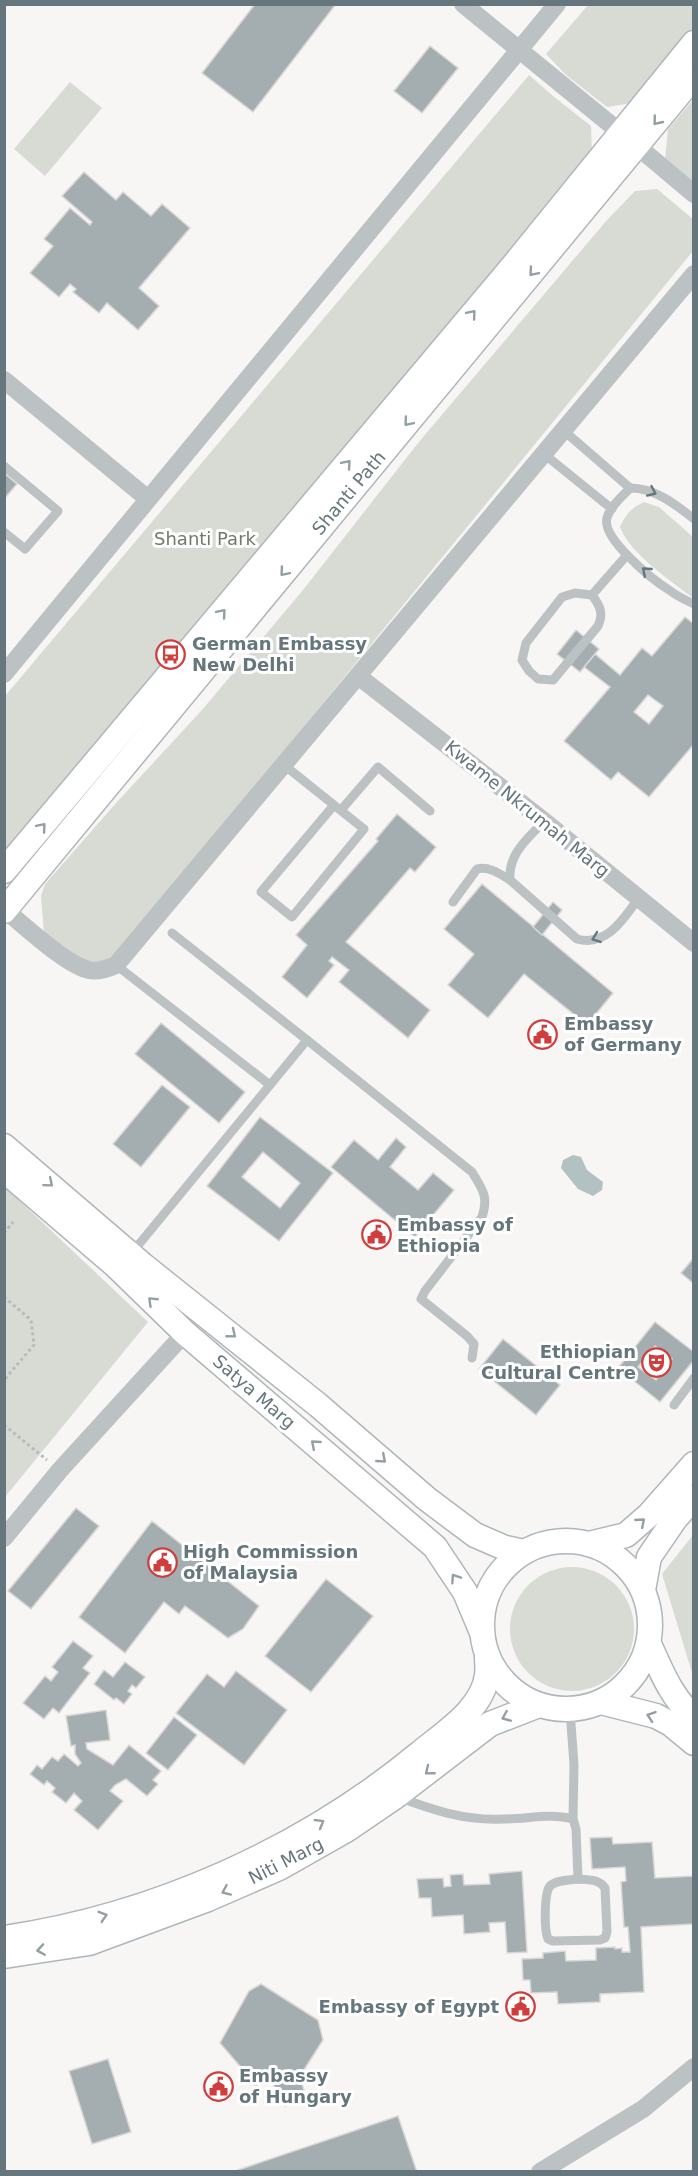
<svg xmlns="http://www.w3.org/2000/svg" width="698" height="2176" viewBox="0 0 698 2176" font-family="'DejaVu Sans',sans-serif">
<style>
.green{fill:#d8dbd4}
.water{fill:#b2c2c2}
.building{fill:#a4aeb1;stroke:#d9d8d7;stroke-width:1.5;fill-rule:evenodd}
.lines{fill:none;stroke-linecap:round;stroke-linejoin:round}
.secondary-casing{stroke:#afb6b9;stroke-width:27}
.path{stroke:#b7bbbc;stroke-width:3;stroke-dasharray:3 3;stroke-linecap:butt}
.lane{stroke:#bcc2c4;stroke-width:9}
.street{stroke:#bcc2c4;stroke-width:18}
.secondary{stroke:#fff;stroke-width:24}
.oneway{stroke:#93a0a3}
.oneway2{stroke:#65777c}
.labels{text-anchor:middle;stroke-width:6;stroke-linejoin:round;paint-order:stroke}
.street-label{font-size:18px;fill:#65777c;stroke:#fff}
.park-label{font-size:18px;fill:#6f7a68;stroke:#fff}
.poi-label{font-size:18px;font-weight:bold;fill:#65777c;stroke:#fff;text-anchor:start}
</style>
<rect width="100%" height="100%" fill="#f7f6f5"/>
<g class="green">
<path d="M588,5h105v23l-39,48 -22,27 -25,4 -41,-32 -20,-21z"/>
<path d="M529,75l24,21 38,30 1,28 -358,430 -119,136 -110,139v-163z"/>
<path d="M70,82l32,26 -57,68 -31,-27z"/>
<path d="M693,100v84l-28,-24 3,-31z"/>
<path d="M657,189l36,30v32l-581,710c-34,3 -44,-4 -68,-27l-3,-38 4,-12 72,-82 85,-92 101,-120 115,-147 189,-223 28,-29z"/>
<path d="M644,502l15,5 34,30v61c-23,-18 -63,-44 -73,-71 6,-13 11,-19 24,-25z"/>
<path d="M5,1187l143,135 -143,175h-1z"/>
<path d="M693,1535v141l-31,-102z"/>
<circle cx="572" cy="1629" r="62"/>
</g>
<path class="water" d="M573,1155l8,2 6,13 16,12 -1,8 -9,6 -15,-7 -17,-21 2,-8z"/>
<g class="building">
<path d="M255,4h81l-83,108 -51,-39z"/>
<path d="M430,46l28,22 -36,45 -28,-22z"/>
<path d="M84,172l32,28 7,-8 28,24 11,-12 28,24 -51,60 20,18 -21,24 -31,-27 -8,10 -26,-21 3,-3 -6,-5 -11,13 -29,-24 23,-27 -9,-7 26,-31 20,17 2,-3 -30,-26z"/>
<path d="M4,473l13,11 -13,15z"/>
<path d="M685,617l9,7v120l-45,53 -31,-25 -7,8 -47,-39 46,-54 -26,-20 11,-13 25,21 22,-27 10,8zM648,695l15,11 -14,18 -15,-12z"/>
<path d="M576,630l23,19 -19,23 -23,-18z"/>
<path d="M397,814l39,33 -21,25 -5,-4 -64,74 84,68 -22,28 -69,-56 10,-12 -17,-13 -3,4 5,4 -27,33 -25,-21 25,-32 -11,-10 82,-94 -2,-2z"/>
<path d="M482,884l131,109 -26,32 -63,-51 -36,44 -40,-33 26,-31 -30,-25z"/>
<path d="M553,902l9,8 -20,25 -9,-8z"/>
<path d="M161,1023l84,69 -26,31 -84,-69z"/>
<path d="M162,1085l28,22 -49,60 -28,-23z"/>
<path d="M260,1117l73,56 -54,68 -72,-55zM263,1152l37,31 -20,25 -38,-31z"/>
<path d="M396,1138l10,9 -16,20 28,23 15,-17 21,17 -39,47 -84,-70 23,-27 24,20z"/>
<path d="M692,1260l2,1v23l-13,-11z"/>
<path d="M655,1322l39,30v8l-34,42 -42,-34zM655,1346l17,13 -16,21 -18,-13z"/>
<path d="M503,1339l57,46 -24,30 -57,-46z"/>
<path d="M76,1508l23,18 -68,83 -23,-18z"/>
<path d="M152,1521l107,85 -16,23 -15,9 -43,-32 -6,8 -15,-12 -39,51 -46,-36z"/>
<path d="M326,1579l47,37 -62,76 -46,-36z"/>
<path d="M73,1641l20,15 -10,12 7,5 -31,40 -6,-5 -9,11 -21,-16 22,-27 6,5 7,-9 -6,-5z"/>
<path d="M125,1662l20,15 -9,11 -4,-3 -4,6 4,3 -8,10 -8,-6 -2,2 -20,-16 10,-14 9,7z"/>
<path d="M236,1671l51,39 -43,55 -68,-52 31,-39 17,13z"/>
<path d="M106,1710l4,30 -24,3 1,6 26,16 16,-20 32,26 -8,9 5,4 -11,12 -21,-17 -11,6 -5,6 13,10 -25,29 -24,-20 8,-9 -8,-8 -8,10 -14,-11 3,-4 -8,-7 -3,4 -14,-11 7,-9 5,4 10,-12 6,4 6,-7 14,12 3,-3 -6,-9v-9l-4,1 -5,-30z"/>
<path d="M174,1717l23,18 -29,35 -22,-17z"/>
<path d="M612,1837l1,7 39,-2 3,36 39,-2v48l-53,3 3,65 -44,2v8l-42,2 -1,-12 -26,1 -1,-13h-7l-1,-21 21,-1v-5l22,-2 1,10 30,-1v-12l19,-1v2l7,-1v4h8l-2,-25h-4l-3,-45 5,-1 -1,-14 -33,2 -2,-31z"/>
<path d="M522,1871l5,81 -20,1 -2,-31 -16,1 1,9 -26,2 -1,-19 -31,2 -1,-19h-12l-2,-19 26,-1 1,9 7,-1 -1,-11 13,-1 1,11 26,-1 -1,-10z"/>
<path d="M261,1984l57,36 5,20 -23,36 6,22 -21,8 -12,-22 -14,-8 -2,10 -9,-3 -4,-12 -24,-28 29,-52z"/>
<path d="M108,2059l23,73 -39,12 -23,-73z"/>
<path d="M398,2116l19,56h-185z"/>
</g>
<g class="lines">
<defs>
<g id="secondary">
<path d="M4,871l509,-605 181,-223"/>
<path d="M4,911l690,-835"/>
<path d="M4,1146l140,120 174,139 109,94 48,36 30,13 19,4"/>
<path d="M4,1170l111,95 70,68 250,214 30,45 16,38"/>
<circle cx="566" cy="1625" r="84"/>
<path d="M589,1544l37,-9 23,-20 45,-51"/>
<path d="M643,1590l6,-33 26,-38 19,-22"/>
<path d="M649,1644c13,29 22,52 45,74"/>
<path d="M601,1702l55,14 15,8 23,19"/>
<path d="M4,1938c151,-22 300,-89 416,-185 25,-21 63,-44 67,-78 1,-6 0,-13 0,-18"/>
<path d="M4,1956l85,-13 119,-44 71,-31 67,-38 50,-34 94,-72 49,-19"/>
</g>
</defs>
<use href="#secondary" class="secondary-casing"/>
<g class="path">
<path d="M4,1233l9,-11"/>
<path d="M4,1297l27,23 3,25 -30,35"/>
<path d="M4,1425l43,35"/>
</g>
<g class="lane">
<path d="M563,430l67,58"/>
<path d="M544,454l68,55"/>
<path d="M4,466l54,45 -33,38 -21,-17"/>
<path d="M694,519c-19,-15 -39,-31 -64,-31 -7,8 -20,18 -23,30 -6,20 46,62 62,72 8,6 16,10 25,14"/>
<path d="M575,593l17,2c8,11 12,18 6,31l-45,54 -15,-1 -9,-8 -7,-11 4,-17 36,-46z"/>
<path d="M592,595l35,-40"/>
<path d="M284,765l50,40 -73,87 31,25 72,-88 -30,-24"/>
<path d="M341,810l37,-43 52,44"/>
<path d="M544,821c-16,18 -36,32 -34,59l67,59c29,8 46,-19 61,-40"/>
<path d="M453,902l24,-33c12,-3 23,5 33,11"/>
<path d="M116,965l154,120 37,-45 -135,-107"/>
<path d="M307,1040l165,132c10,17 17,24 10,45l-57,74 -4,8 46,37 7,8 -2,14"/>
<path d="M131,1254l139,-169"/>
<path d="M674,1405l20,-27"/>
<path d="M570,1710l4,55 -1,54"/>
<path d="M398,1797c35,13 67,24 105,22 24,0 47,-6 70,0l3,10 2,50"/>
<path d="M578,1879c11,1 21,0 27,9l2,44 -2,6 -5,2 -47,1 -5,-2c-4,-9 -4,-46 2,-53 6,-6 20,-6 28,-7z"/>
</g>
<g class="street">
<path d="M463,4l158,129"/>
<path d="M637,146l57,48"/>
<path d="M4,380l144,119"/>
<path d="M4,674l553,-670"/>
<path d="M358,676l186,145 150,122"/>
<path d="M5,910c20,16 61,55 84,60 9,2 18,-1 27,-5l578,-691"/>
<path d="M4,1538l56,-68 125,-137"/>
<path d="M540,2172l103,-63 51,-42"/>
</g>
<use href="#secondary" class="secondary"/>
</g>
<defs><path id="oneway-chevron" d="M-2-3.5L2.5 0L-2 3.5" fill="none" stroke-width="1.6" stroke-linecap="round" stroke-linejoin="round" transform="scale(1.5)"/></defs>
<g class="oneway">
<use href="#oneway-chevron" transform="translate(657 121) rotate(129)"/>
<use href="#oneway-chevron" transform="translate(533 272) rotate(130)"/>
<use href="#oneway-chevron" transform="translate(472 314) rotate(-50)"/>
<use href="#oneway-chevron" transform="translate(408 422) rotate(130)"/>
<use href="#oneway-chevron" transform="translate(347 464) rotate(-50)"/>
<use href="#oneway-chevron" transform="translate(284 572) rotate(130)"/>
<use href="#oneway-chevron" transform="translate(222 613) rotate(-50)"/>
<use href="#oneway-chevron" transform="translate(42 827) rotate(-50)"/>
<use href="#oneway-chevron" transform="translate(49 1183) rotate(40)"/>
<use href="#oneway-chevron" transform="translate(152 1301) rotate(-136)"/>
<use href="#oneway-chevron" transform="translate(232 1334) rotate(39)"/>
<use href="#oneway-chevron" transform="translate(315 1444) rotate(-139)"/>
<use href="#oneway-chevron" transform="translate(382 1459) rotate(41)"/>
<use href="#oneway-chevron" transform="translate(641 1522) rotate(-41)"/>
<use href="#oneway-chevron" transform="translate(455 1578) rotate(-124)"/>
<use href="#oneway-chevron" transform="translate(651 1716) rotate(-161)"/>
<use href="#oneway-chevron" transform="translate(506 1717) rotate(157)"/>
<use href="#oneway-chevron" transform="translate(429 1771) rotate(141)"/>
<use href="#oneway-chevron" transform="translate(320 1823) rotate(-30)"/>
<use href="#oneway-chevron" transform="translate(226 1891) rotate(156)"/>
<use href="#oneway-chevron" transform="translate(103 1916) rotate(-17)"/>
<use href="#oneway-chevron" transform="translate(41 1950) rotate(171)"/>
</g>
<g class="oneway2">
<use href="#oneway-chevron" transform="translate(652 492) rotate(24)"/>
<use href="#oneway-chevron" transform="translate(646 571) rotate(-139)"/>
<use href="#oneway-chevron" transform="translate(596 938) rotate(160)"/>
</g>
<defs>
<symbol id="bus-ring" viewBox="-11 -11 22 22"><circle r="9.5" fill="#fff" stroke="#cf3e3c" stroke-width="1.5"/><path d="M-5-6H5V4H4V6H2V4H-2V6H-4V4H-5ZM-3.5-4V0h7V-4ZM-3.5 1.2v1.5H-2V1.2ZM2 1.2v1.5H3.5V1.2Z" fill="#cf3e3c"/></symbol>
<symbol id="civic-ring" viewBox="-11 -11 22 22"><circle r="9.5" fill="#fff" stroke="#cf3e3c" stroke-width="1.5"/><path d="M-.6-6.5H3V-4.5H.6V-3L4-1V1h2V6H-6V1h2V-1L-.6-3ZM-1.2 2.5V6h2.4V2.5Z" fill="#cf3e3c"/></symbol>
<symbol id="theatre-ring" viewBox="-11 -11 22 22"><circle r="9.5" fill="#fff" stroke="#cf3e3c" stroke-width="1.5"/><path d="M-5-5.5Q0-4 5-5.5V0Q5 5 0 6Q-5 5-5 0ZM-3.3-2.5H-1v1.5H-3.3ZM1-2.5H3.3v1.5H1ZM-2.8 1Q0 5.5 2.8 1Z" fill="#cf3e3c"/></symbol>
</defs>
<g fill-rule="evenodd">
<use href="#bus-ring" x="154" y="638" width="33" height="33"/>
<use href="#civic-ring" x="526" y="1018" width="33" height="33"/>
<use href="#civic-ring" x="360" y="1218" width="33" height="33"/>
<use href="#theatre-ring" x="640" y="1346" width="33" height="33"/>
<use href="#civic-ring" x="146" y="1546" width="33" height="33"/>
<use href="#civic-ring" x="504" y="1990" width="33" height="33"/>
<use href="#civic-ring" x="202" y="2070" width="33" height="33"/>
</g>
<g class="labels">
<g class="street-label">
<text transform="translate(349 493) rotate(-50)" y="6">Shanti Path</text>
<text transform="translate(527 809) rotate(39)" y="6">Kwame Nkrumah Marg</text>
<text transform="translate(254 1392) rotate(41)" y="6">Satya Marg</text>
<text transform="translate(286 1861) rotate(-27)" y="6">Niti Marg</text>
</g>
<g class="park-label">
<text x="205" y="545">Shanti Park</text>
</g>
<g class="poi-label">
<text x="192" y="650">German Embassy<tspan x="192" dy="21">New Delhi</tspan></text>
<text x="564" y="1030">Embassy<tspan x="564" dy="21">of Germany</tspan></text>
<text x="397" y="1231">Embassy of<tspan x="397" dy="21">Ethiopia</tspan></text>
<text x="636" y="1358" text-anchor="end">Ethiopian<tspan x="636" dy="21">Cultural Centre</tspan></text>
<text x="183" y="1558">High Commission<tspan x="183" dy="21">of Malaysia</tspan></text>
<text x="499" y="2013" text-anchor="end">Embassy of Egypt</text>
<text x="239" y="2082">Embassy<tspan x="239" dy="21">of Hungary</tspan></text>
</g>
</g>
<rect width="698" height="2176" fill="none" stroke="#65777c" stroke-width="12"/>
</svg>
